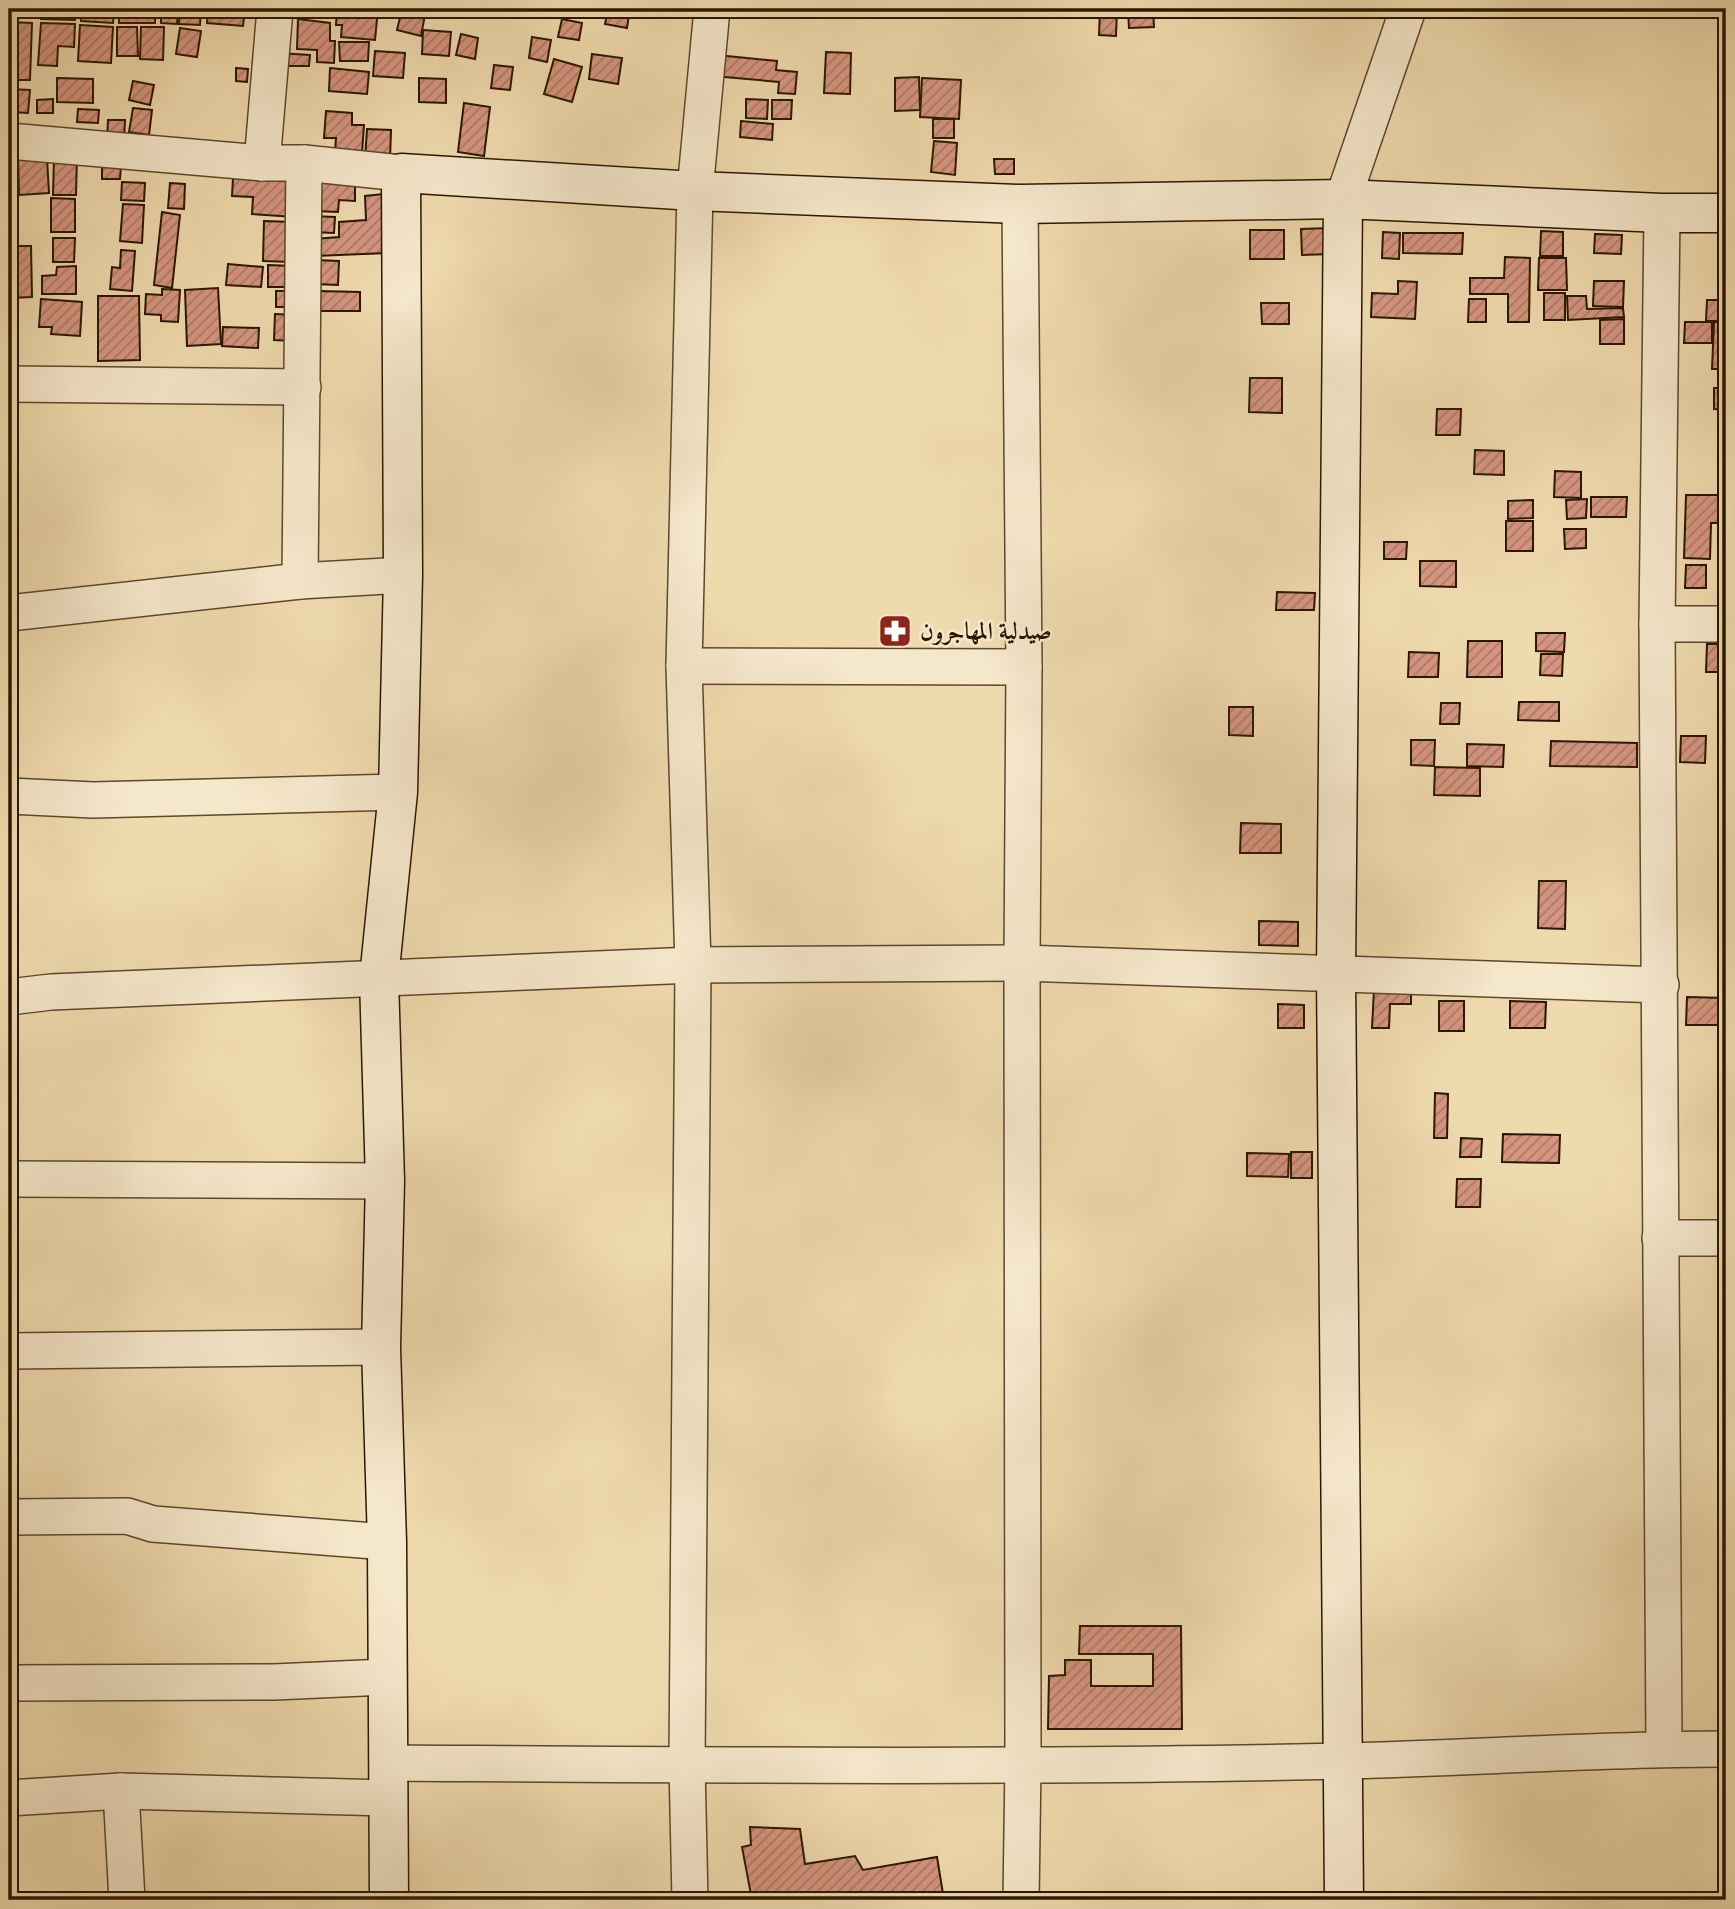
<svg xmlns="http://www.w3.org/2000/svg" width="1735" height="1909" viewBox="0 0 1735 1909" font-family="'EB Garamond',Amiri,serif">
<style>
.building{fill:url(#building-hatch);stroke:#2b1700;stroke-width:2}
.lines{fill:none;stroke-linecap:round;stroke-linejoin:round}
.street-casing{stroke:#5c482b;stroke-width:38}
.secondary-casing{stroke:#2b1700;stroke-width:41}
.street{stroke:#f5e7ca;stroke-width:35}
.secondary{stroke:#f5e7ca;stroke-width:38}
.labels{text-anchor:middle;stroke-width:5;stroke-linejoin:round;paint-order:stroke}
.poi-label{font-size:24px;font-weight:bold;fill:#2b1700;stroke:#f5e7ca;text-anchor:start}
</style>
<defs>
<pattern id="building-hatch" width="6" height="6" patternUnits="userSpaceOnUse" patternTransform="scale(1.75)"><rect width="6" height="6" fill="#d59580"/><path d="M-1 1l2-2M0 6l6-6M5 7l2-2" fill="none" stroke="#ad7966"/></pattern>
</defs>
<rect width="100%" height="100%" fill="#efdaad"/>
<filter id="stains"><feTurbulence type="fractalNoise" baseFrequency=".00286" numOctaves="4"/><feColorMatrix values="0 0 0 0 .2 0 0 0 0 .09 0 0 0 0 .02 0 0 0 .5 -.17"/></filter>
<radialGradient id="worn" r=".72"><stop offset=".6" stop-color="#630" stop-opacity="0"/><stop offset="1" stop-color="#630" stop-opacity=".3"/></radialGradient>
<g class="building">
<path d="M9,9h30v7l-30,-2z"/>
<path d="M42,9h34l-1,11 -34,-1z"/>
<path d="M81,9l33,2 -1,12 -32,-2z"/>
<rect x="119" y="9" width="36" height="14"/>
<path d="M161,9h17l-1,15 -16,-1z"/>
<path d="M180,9h21l-1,16 -21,-1z"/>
<path d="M208,9h37l-2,17 -36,-3z"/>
<path d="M283,9h18l-1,8 -17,-2z"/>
<path d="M337,9h41l-3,31 -34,-3 1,-12h-6z"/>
<path d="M402,9h24l-5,27 -24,-6z"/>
<path d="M608,9h22l-3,19 -22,-4z"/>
<path d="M1100,9h17l-1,27 -17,-1z"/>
<path d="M1128,9h25l1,18 -25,1z"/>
<path d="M1180,9h25l1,4 -24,5z"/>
<path d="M1210,9h34v1l-33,3z"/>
<path d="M298,19l32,4v18h5l-1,22 -17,-1v-12l-20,-1z"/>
<path d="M562,19l20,4 -3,17 -21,-3z"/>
<path d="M9,22l23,1 -2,57h-21z"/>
<path d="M41,23l34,1 -1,23 -16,-1 -1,20 -19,-1z"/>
<path d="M80,25l33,2 -2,36 -33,-2z"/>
<path d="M117,27h20l1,29h-21z"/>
<path d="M141,27h23l-1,33 -23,-1z"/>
<path d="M180,28l21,3 -4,26 -21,-3z"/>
<path d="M423,30l28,2 -2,24 -27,-2z"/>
<path d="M461,34l17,4 -3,21 -19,-4z"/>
<path d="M532,37l19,3 -4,22 -18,-4z"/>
<path d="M339,42h30l-1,19h-28z"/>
<path d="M375,51l30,2 -2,25 -30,-2z"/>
<path d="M826,52l25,1 -1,41 -26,-1z"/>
<path d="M279,53l31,2 -1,11h-30z"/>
<path d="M592,54l30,4 -4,26 -29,-5z"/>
<path d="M717,55l60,6 -1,9 21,2 -2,22 -17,-1 1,-11 -65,-6z"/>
<path d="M554,59l28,8 -10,35 -28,-8z"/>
<path d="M494,65l19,2 -3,23 -19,-2z"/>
<path d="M236,68l12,1 -1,13 -11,-1z"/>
<path d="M330,68l39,4 -2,22 -38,-3z"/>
<path d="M919,77l1,33 -25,1v-33z"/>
<path d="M57,78l36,1v24l-36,-1z"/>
<path d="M419,78l27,1v24l-27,-1z"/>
<path d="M922,78l39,2 -2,39 -39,-2z"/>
<path d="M133,81l21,4 -4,20 -21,-5z"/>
<path d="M9,89l21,1 -2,23 -19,-1z"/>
<path d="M53,99v14h-16v-13z"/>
<path d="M746,99l22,1 -1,19 -21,-1z"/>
<path d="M772,100h20l-1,19h-19z"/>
<path d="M464,103l26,4 -6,49 -26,-4z"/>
<path d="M133,108l19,2 -3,25 -20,-3z"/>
<path d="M78,109l21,1 -1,13 -21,-1z"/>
<path d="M326,111l26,2v12h12l-2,29 -27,-2 1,-14h-12z"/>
<rect x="933" y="119" width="21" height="19"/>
<path d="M108,120h17l-1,21h-17z"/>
<path d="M741,121l32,3 -1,16 -32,-3z"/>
<path d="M367,129l24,1 -1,30 -25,-1z"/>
<path d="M934,141l23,2 -2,32 -24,-3z"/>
<path d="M54,156l23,1 -1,38h-23z"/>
<path d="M47,158l2,35 -30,2 -1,-36z"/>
<path d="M994,159h20v15h-19z"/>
<path d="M102,166h19l-1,13h-18z"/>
<path d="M233,178l63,4 -2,35 -42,-3 1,-17 -21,-1z"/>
<path d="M315,181l40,2v18l-16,-1 -1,12 -24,-1z"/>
<path d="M122,182l23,1 -1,18 -23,-1z"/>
<path d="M170,183l15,1 -1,25 -16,-1z"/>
<rect x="9" y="193" width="2" height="31"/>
<path d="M383,194l4,59 -71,3 -1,-17 24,-2v-15l27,-2 -1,-24z"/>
<path d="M51,198l24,1v33h-24z"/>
<path d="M123,204l21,1 -2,38 -22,-2z"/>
<path d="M162,212l18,3 -8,73 -18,-3z"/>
<path d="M311,216l24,1 -1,16 -24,-1z"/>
<path d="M264,221l29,1 -1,40 -29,-1z"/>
<path d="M1330,228l1,26 -29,1 -1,-26z"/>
<rect x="1250" y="230" width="34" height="29"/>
<path d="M1541,231l22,1v24h-23z"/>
<path d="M1383,232l17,1 -1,26 -17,-1z"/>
<path d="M1403,233h60l-1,21 -59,-1z"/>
<path d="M1595,234l27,1 -1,19 -27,-1z"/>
<path d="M53,238h22l-1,24h-21z"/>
<path d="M9,246h22l1,51 -23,1z"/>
<path d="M121,250l14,1 -3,40 -22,-2 2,-22 8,1z"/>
<path d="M1505,257l25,1 -1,64h-21v-28h-38v-16h34z"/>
<path d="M1539,258h27l1,32h-29z"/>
<path d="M316,260l23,1 -1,24 -23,-1z"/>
<path d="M228,264l35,3 -2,20 -35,-2z"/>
<path d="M268,265l24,1 -1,21h-23z"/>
<path d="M76,266v28h-34v-18l14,-1 1,-8z"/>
<path d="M1398,281l19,1 -2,37 -44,-2 1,-24 26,1z"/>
<path d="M1594,281h30l-1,26 -30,-1z"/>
<path d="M218,288l3,56 -34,2 -2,-56z"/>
<path d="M162,289l18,1 -2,32 -17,-1v-6l-16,-1 1,-20 16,1z"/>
<rect x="276" y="291" width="20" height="16"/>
<path d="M318,291l42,1v19h-42z"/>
<rect x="1544" y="293" width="21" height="27"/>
<path d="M98,296h41l1,64 -42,1z"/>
<path d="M1567,296h19l1,13 36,-1 1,9 -56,3z"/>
<path d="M41,299l41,3 -2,34 -29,-2 1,-7h-13z"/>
<path d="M1469,299h17v23h-18z"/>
<path d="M1707,300h19v21h-20z"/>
<path d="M1261,303h28v21h-27z"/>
<path d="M275,314l19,1 -1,26 -19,-1z"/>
<path d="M1624,319v25h-24v-24z"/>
<path d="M1685,322h27v21h-28z"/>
<path d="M1714,322h12v47h-14z"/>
<path d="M223,327l36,1 -1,20 -36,-2z"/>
<path d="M1250,378h32v35l-33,-1z"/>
<path d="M1714,388h12v22l-12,-1z"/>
<path d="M1437,409h24l-1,26h-24z"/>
<path d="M1475,450l29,1v24l-30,-1z"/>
<path d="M1555,471l26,1v26l-27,-1z"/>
<path d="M1686,495h40v28h-15l-1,36 -26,-1z"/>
<path d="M1591,497h36l-1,20h-35z"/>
<path d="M1587,499l-1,19 -19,1 -1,-19z"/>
<path d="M1533,500v18l-25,1v-18z"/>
<rect x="1506" y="521" width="27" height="30"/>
<path d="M1564,529h22v19l-21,1z"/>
<path d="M1384,542h23l-1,17h-22z"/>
<path d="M1420,561h36v26l-36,-1z"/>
<path d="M1686,565h20v23h-21z"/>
<path d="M1277,592l38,1 -1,17h-38z"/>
<path d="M1536,633h29l-1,19 -28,-1z"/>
<path d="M1468,641h34v36h-35z"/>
<path d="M1707,644h19v28h-20z"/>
<path d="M1409,652l30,1 -1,24h-30z"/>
<path d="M1541,654h22l-1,22 -22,-1z"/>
<path d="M1519,702h40v19l-41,-1z"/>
<path d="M1441,703h19l-1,21h-19z"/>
<path d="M1229,707h24v29l-24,-1z"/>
<path d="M1681,736h25l-1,27 -25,-1z"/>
<path d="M1411,740h24l-1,26 -23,-1z"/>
<path d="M1551,741l86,2v24l-87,-1z"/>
<path d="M1467,744l37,1 -1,22 -36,-1z"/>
<path d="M1435,767l45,1v28l-46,-1z"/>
<path d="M1241,823l40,1v29h-41z"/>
<path d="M1539,881h27l-1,48 -27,-1z"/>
<path d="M1259,921l39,1v24l-39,-1z"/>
<path d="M1374,990l37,1v13h-21l-1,24h-17z"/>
<path d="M1687,997l39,1v27h-40z"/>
<rect x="1439" y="1001" width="25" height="30"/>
<path d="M1510,1001l36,1 -1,26h-35z"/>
<path d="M1278,1004l26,1v23h-26z"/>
<path d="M1435,1093l13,1 -1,44h-13z"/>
<path d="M1503,1134l57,1 -1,28 -57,-1z"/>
<path d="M1461,1138l21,1 -1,18h-21z"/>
<rect x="1291" y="1152" width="21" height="26"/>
<path d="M1247,1153l42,1 -1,23 -41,-1z"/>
<path d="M1457,1179h24l-1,28h-24z"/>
<path d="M1080,1626h101l1,103h-134l1,-53 16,-1v-15h26v26h62v-32h-74z"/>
<path d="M750,1827l50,2 5,35 50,-8 8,14 74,-13 7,43h-192l-10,-53 9,-2z"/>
</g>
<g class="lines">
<defs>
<g id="street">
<path d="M9,141l253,22h42l97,10"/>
<path d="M262,163l13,-154"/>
<path d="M1343,199l65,-190"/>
<path d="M1020,204l4,463 -2,296 1,801 -2,136"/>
<path d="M1662,213l-5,411 7,1125"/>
<path d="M9,384l294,3"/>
<path d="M300,581l4,-418"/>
<path d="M9,613l291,-32 103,-6"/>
<path d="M1657,624h69"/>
<path d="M684,666l340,1"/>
<path d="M9,796l84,4 305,-8"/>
<path d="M9,997l42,-5 642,-27 329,-2 639,22"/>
<path d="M9,1179l376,2"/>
<path d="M1660,1238h66"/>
<path d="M9,1351l372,-4"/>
<path d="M9,1517l118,-1 26,8 234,18"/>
<path d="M9,1683l265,-1 112,-5"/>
<path d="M388,1763c318,2 637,5 955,-2 128,-3 255,-12 383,-12"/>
<path d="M121,1791l6,109"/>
<path d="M9,1798l112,-7 267,7"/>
<path d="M690,1900l-3,-135 6,-800 -9,-299 11,-475 17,-182"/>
</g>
<g id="secondary">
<path d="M1343,199l-7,774 8,927"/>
<path d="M389,1900l-2,-358 -6,-195 4,-166 -6,-203 19,-186 5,-217 -2,-402 294,18 325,13 323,-5 319,14h64"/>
</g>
</defs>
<use href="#street" class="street-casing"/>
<use href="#secondary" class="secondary-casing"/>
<use href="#street" class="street"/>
<use href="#secondary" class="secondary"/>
</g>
<defs>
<symbol id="pharmacy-square" viewBox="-11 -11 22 22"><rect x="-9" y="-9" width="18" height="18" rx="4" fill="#8f2418" stroke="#f5e7ca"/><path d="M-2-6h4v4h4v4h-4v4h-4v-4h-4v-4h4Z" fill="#fff"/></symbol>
</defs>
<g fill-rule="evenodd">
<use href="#pharmacy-square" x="876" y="612" width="38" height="38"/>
</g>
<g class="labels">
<g class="poi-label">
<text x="920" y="639">صيدلية المهاجرون</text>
</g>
</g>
<rect width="1735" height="1909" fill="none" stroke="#efdaad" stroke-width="35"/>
<rect x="10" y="10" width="1714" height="1888" fill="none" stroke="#2b1700" stroke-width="3.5"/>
<rect x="18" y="18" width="1700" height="1874" fill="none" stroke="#2b1700" stroke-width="2"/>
<rect width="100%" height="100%" filter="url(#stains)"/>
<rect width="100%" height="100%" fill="url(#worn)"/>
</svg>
